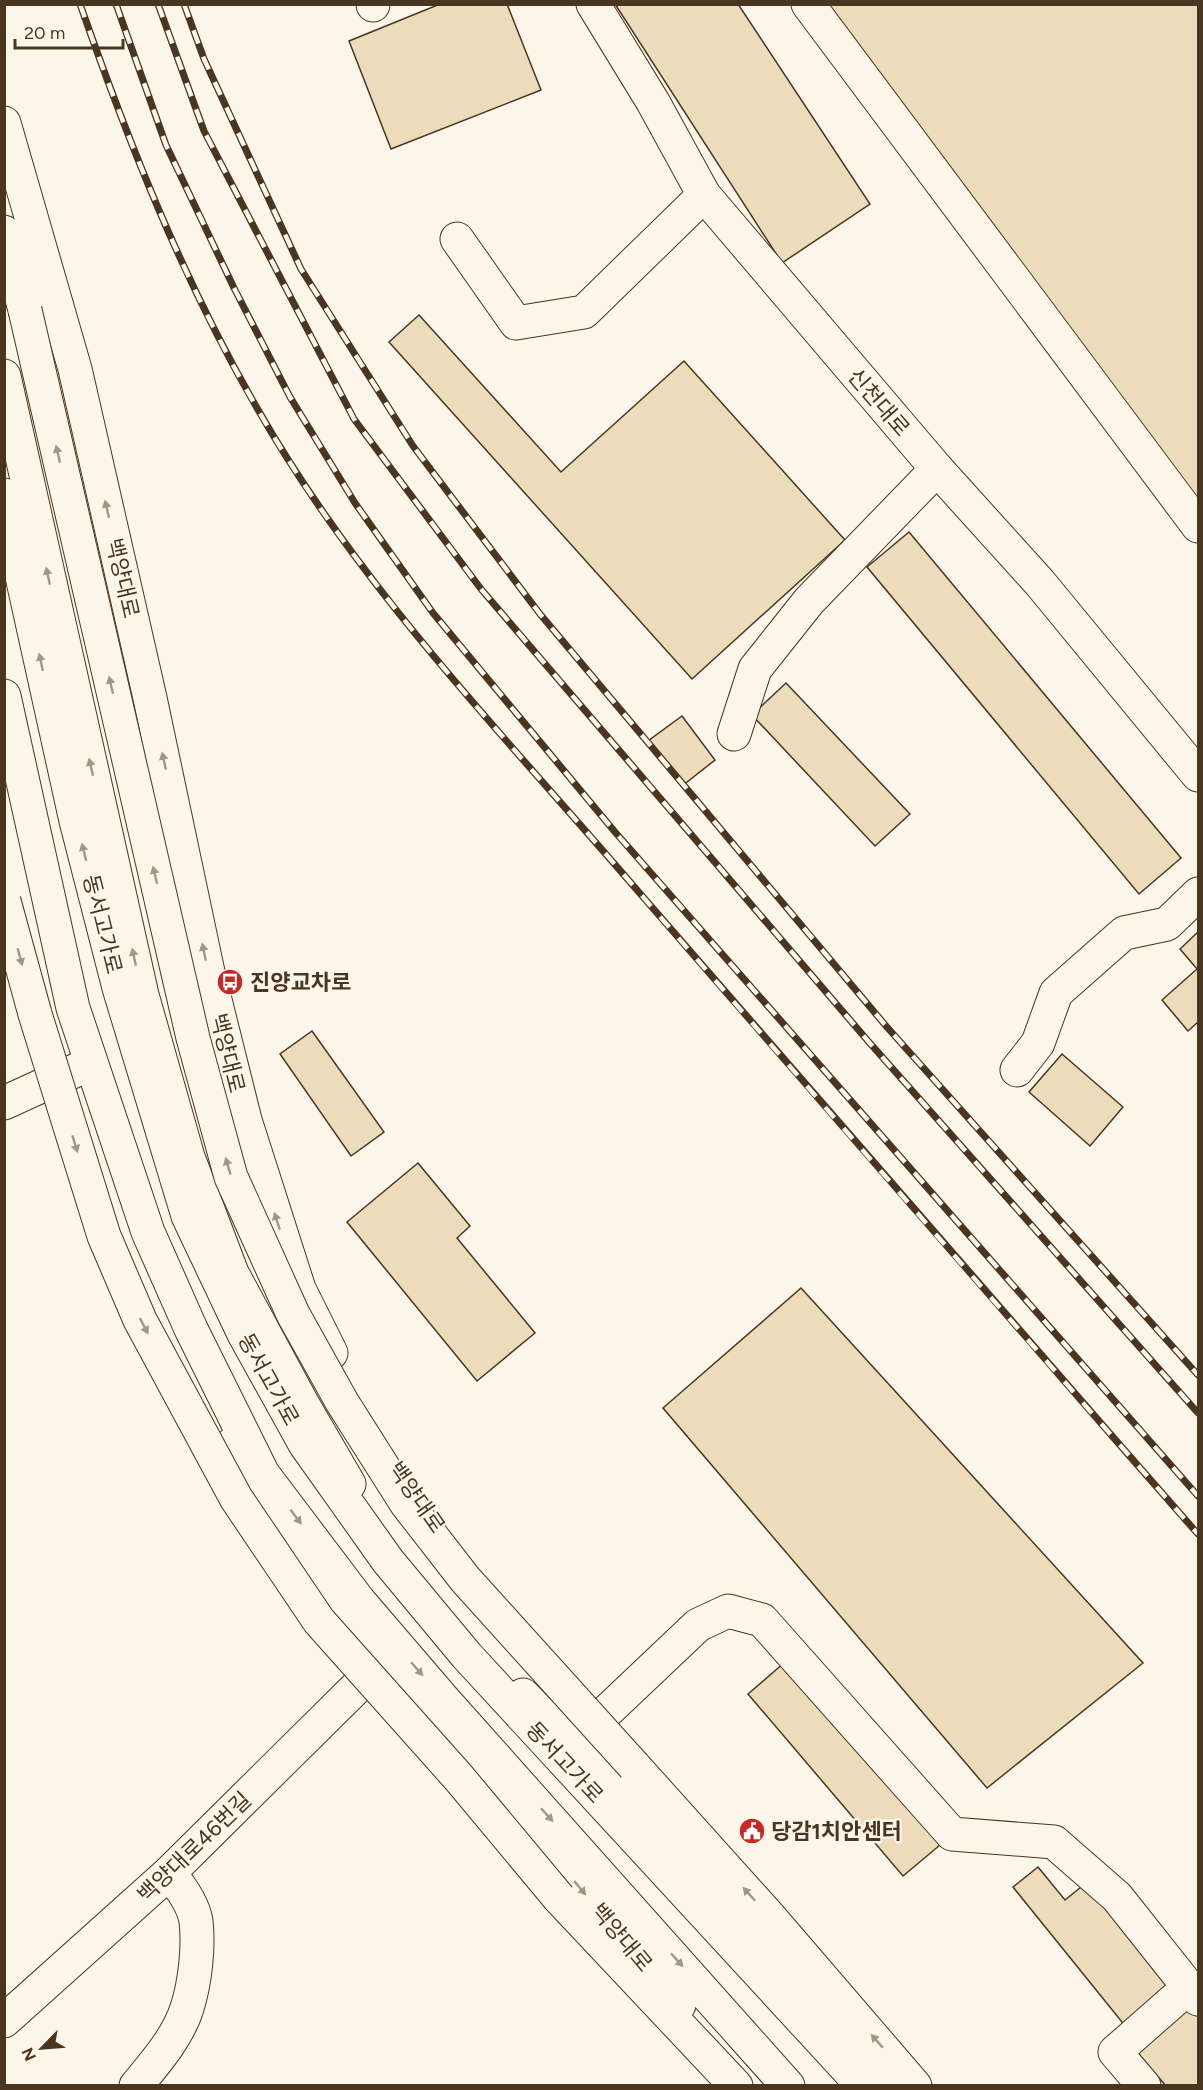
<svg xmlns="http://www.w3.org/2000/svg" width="1203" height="2090" viewBox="0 0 1203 2090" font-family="Figtree,'Noto Sans KR',sans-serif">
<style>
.building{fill:#ecdcbc;stroke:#4a3520;stroke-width:1.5}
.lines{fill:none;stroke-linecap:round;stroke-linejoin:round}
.minor-casing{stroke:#4a3520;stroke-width:35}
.major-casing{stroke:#4a3520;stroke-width:35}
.highway-casing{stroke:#4a3520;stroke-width:35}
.minor{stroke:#fbf6e9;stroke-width:33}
.major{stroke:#fbf6e9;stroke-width:33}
.highway{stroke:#fbf6e9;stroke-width:33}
.rail-casing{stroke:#4a3520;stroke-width:7}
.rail{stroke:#fbf6e9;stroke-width:4.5;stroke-dasharray:14;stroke-linecap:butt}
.highway-bridge-casing{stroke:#4a3520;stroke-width:35;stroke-linecap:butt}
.highway-bridge{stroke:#fbf6e9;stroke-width:33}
.oneway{fill:#a29684}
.labels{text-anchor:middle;stroke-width:4.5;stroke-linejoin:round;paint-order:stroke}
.street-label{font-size:22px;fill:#4a3520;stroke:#fbf6e9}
.poi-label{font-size:22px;font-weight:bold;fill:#4a3520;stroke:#fbf6e9;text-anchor:start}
</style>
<rect width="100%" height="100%" fill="#fbf6e9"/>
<g class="building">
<path d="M440,4h67l34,86 -150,59 -42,-108z"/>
<path d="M615,4h123l132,200 -88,59z"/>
<path d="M827,4h371v500z"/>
<path d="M419,315l142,157 123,-111 161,179 -153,139 -303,-337z"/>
<path d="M909,532l272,326 -42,36 -272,-327z"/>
<path d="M786,683l124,131 -35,32 -123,-131z"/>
<path d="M682,716l33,44 -33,26 -34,-45z"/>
<path d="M1198,932v90l-10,9 -26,-31 35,-31 -17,-20z"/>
<path d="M312,1031l72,101 -33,24 -71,-102z"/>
<path d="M1062,1054l61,53 -33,39 -61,-54z"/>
<path d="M418,1163l52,63 -13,12 78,95 -58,48 -130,-159z"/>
<path d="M801,1288l342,375 -156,125 -324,-380z"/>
<path d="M785,1662l155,183 -37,31 -155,-182z"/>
<path d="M1038,1867l27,33 21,-17 87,106 -47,38 -113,-140z"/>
<path d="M1190,2008l8,9v69h-32l-28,-33z"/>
</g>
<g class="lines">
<defs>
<g id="minor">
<path d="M593,4l60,98 51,93 233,274 103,114 158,192"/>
<path d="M808,4l390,522"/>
<path d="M373,5v-1"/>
<path d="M457,239l59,84 68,-11 120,-117"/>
<path d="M734,734l21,-65 54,-68 128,-132"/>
<path d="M1017,1070l21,-27 18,-50 68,-60 43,-9 31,-30"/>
<path d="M4,1103l81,-37"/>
<path d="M583,1734l115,-109 30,-14 34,9 190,214 102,8 63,55 81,102"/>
<path d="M4,2021l165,-148 208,-206"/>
<path d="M136,2086c19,-23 42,-49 51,-78 8,-25 12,-60 9,-87 -3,-18 -16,-35 -27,-48"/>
<path d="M1144,2086l-29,-34 74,-65"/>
</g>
<g id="major">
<path d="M4,123l71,246 75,329 58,274 37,148 54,169 32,64"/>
<path d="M4,376l138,619 46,162 44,116 70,130 47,81"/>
<path d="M231,1445l54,98 92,124 115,117 187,221"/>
<path d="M523,1695l124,127 241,264"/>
</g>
<g id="highway">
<path d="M4,232l21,78"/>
<path d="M4,495l72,326 43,167 69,228 56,118 61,110 83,117 79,95 396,430"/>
<path d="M4,696l69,312 75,224 43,97 72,145 96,127 84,98 345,387"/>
<path d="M634,1766l134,149 147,171"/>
<path d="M559,1898l177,188"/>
</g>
</defs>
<use href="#minor" class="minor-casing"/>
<use href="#major" class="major-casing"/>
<use href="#highway" class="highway-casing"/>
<use href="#minor" class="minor"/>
<use href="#major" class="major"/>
<use href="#highway" class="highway"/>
<defs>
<g id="rail">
<path d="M80,4c49,140 103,276 177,404 102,179 247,327 380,482 186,215 373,430 561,644"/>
<path d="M116,4l50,141 68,143 56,109 65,106 78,110 182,219 583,664"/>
<path d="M158,4l46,127 150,288 127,170 387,452 330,372"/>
<path d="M184,4l20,55 97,210 112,177 127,168 346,412 312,349"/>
</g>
</defs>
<use href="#rail" class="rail-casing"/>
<use href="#rail" class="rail"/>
<defs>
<g id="highway-bridge">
<path d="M25,310l168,728 38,139 62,137 49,88 64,101 59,76 169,187"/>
<path d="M4,901l31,113 69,222 36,84 96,178 83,123 140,157 100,120"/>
</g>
</defs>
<use href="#highway-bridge" class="highway-bridge-casing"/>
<use href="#highway-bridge" class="highway-bridge"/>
</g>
<defs><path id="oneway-solid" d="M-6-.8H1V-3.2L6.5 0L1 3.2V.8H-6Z" transform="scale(1.5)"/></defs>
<g class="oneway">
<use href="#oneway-solid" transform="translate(58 454) rotate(-103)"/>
<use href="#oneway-solid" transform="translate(107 509) rotate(-103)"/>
<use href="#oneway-solid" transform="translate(48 576) rotate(-102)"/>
<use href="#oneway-solid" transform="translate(41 662) rotate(-102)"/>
<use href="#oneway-solid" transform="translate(111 685) rotate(-103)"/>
<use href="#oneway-solid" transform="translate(164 761) rotate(-102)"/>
<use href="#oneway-solid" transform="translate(91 767) rotate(-103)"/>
<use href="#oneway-solid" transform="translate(84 852) rotate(-104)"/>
<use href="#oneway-solid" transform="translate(155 875) rotate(-103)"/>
<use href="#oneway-solid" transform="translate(204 952) rotate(-102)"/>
<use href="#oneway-solid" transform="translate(20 957) rotate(75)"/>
<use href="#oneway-solid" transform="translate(134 957) rotate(-102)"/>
<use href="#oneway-solid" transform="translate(75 1144) rotate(73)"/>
<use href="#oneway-solid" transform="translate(228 1166) rotate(-106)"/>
<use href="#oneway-solid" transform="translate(277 1221) rotate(-108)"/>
<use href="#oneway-solid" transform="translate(144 1326) rotate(63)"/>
<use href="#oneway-solid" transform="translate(296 1517) rotate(53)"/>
<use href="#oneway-solid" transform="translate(417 1669) rotate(49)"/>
<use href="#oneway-solid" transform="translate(547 1815) rotate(48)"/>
<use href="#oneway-solid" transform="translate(580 1888) rotate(50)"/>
<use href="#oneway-solid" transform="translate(749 1894) rotate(-132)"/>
<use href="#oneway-solid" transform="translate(677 1960) rotate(48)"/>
<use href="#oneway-solid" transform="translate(877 2041) rotate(-131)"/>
</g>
<defs>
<symbol id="bus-disc" viewBox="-11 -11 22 22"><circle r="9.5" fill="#c62828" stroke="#fbf6e9"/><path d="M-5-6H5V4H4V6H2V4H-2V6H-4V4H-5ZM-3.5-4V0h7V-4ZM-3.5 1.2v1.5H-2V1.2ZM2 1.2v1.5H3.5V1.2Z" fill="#fff"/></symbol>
<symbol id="civic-disc" viewBox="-11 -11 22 22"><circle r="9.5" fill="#c62828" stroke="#fbf6e9"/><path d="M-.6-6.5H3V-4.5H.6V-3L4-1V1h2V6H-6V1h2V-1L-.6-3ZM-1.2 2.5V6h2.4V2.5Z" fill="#fff"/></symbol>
</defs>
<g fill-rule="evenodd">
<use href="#bus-disc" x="215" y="967" width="30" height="30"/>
<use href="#civic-disc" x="737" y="1816" width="30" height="30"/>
</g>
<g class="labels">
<g class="street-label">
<text transform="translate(879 402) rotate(49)" y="8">신천대로</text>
<text transform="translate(123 578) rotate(77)" y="8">백양대로</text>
<text transform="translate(103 924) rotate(76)" y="8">동서고가로</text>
<text transform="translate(228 1053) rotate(76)" y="8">백양대로</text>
<text transform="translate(269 1379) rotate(61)" y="8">동서고가로</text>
<text transform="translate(417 1497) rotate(55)" y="8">백양대로</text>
<text transform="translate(565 1762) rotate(47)" y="8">동서고가로</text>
<text transform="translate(194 1847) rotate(-44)" y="8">백양대로46번길</text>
<text transform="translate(622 1937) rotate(50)" y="8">백양대로</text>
</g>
<g class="poi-label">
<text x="250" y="990">진양교차로</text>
<text x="771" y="1839">당감1치안센터</text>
</g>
</g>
<rect width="1203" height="2090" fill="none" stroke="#4a3520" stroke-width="12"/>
<g transform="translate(42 2048) rotate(245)" stroke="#fbf6e9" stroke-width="4.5" paint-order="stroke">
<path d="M0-4.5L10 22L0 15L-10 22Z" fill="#4a3520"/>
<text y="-9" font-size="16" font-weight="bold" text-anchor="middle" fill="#4a3520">N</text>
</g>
<path d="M15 39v9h108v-9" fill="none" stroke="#4a3520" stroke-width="3"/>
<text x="24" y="39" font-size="18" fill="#4a3520" stroke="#fbf6e9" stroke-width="4.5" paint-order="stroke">20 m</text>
</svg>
